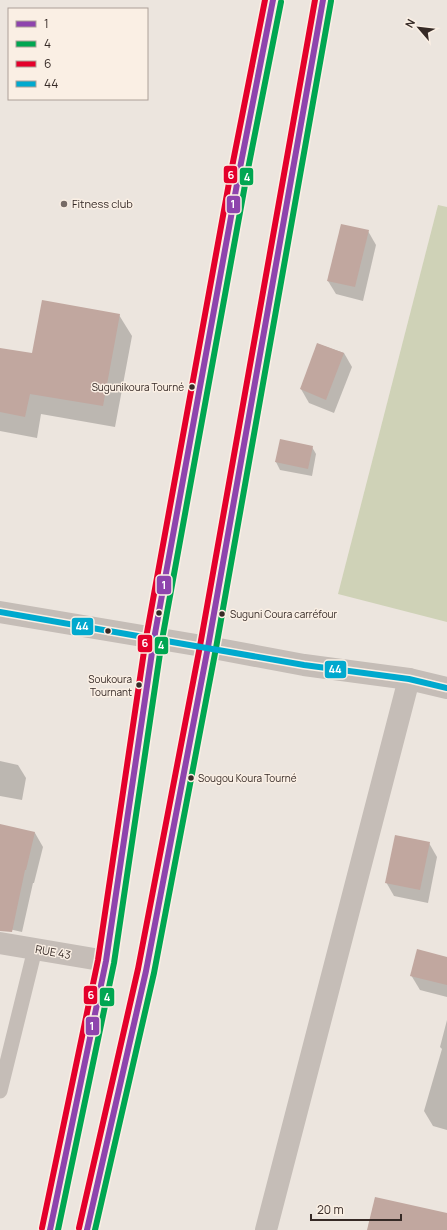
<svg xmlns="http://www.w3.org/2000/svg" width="447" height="1230" viewBox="0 0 447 1230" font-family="Manrope,sans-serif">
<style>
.green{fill:#cfd2b7}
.shadow{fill:#0003}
.building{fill:#c1a79f}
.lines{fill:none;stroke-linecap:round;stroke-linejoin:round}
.service{stroke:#c5bdb7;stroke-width:15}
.minor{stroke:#c5bdb7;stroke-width:22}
.tertiary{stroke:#c5bdb7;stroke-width:22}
.primary{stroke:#b4aba6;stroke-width:22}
.bus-1-casing{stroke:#faefe4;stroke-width:9}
.bus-2-casing{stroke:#faefe4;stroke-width:9}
.bus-3-casing{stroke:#faefe4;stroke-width:9}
.bus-4-casing{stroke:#faefe4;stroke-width:9}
.bus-1{stroke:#8e44ad;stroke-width:6}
.bus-2{stroke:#00a651;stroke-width:6}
.bus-3{stroke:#e4002b;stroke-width:6}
.bus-4{stroke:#00a9ce;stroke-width:6}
.poi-dot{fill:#766b66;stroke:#faefe4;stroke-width:1.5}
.bus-dot{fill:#362a26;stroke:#faefe4;stroke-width:1.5}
.labels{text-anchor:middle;stroke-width:3;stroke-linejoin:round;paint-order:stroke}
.bus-label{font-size:10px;fill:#362a26;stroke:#faefe4;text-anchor:end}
.poi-label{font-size:11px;fill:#362a26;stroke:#faefe4;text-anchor:start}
.street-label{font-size:11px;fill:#362a26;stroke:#faefe4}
.line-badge{stroke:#faefe4;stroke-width:1.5}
.badge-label{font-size:11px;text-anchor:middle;font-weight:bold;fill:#fff}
</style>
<rect width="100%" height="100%" fill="#ece5de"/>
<path class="green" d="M438,205l9,2v415l-109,-28z"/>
<g class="shadow">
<path d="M368,231l8,14 -13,56 -27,-7 -8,-13z"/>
<path d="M119,315l13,21 -17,91 -74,-13 -4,24 -37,-7v-82l33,5z"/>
<path d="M318,344l26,9 8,14 -18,46 -25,-10 -8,-14z"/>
<path d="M281,441l31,6 4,7 -4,22 -32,-6 -4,-8z"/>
<path d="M0,761l18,4 8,13 -4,22 -22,-4z"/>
<path d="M0,825l35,8 8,14 -9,36h-1l-11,49 -22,-5z"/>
<path d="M429,843l8,14 -9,46 -34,-7 -8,-14z"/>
<path d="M447,958v39l-27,-7 -9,-15z"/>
<path d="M447,1020v110l-14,-4 -9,-15 18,-62 -2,-2z"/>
</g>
<g class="building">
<path d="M341,224l28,6 -14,57 -28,-6z"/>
<path d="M42,300l78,14 -17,92 -73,-12 -5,23 -25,-5v-64l32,5z"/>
<path d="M317,343l27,10 -18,47 -26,-11z"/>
<path d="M280,439l33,7 -5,23 -33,-7z"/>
<path d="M0,824l35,8 -9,38h-1l-13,62 -12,-1z"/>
<path d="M395,835l35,7 -10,48 -35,-7z"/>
<path d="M417,949l30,8v28l-37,-9z"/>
<path d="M375,1197l72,16v17h-80z"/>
</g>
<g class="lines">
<path class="service" d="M0,1091l35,-142"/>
<g class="minor">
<path d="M208,647l96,18 105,14 38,9"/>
<path d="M0,943l106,18"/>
<path d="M266,1230l143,-551"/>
</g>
<path class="tertiary" d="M0,612l208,35"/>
<g class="primary">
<path d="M50,1230l56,-269 48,-322 85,-466 34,-173"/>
<path d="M87,1230l59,-259 62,-324 115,-647"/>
</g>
<defs>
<g id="bus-1">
<path d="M50,1230l56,-269 48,-322 85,-466 34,-173"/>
<path d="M87,1230l59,-259 62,-324 115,-647"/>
</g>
<g id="bus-2">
<path d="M58,1230l56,-267 48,-323 85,-466 34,-172"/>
<path d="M95,1230l59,-257 62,-325 115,-647"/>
</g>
<g id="bus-3">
<path d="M42,1228l56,-268 48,-322 85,-466 34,-172"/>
<path d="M79,1228l59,-259 62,-323 115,-646"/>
</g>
<path id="bus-4" d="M0,612l304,53 105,14 38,9"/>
</defs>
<use href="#bus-1" class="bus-1-casing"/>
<use href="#bus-2" class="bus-2-casing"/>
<use href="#bus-3" class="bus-3-casing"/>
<use href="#bus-4" class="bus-4-casing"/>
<use href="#bus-1" class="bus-1"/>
<use href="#bus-2" class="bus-2"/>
<use href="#bus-3" class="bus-3"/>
<use href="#bus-4" class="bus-4"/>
</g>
<circle class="poi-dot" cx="64" cy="204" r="4"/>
<g class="bus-dot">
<circle cx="192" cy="387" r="3.5"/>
<circle cx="159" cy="613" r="3.5"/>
<circle cx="222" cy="614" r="3.5"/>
<circle cx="108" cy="631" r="3.5"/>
<circle cx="139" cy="685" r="3.5"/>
<circle cx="191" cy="778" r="3.5"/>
</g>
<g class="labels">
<g class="bus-label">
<text x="184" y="391">Sugunikoura Tourné</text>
<text x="230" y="618" text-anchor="start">Suguni Coura carréfour</text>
<text x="132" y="683">Soukoura<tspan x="132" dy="13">Tournant</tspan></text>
<text x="198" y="782" text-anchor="start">Sougou Koura Tourné</text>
</g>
<g class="poi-label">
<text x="72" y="208">Fitness club</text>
</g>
<g class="street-label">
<text transform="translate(53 952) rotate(10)" y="4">RUE 43</text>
</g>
</g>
<g class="line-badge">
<rect x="223" y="165" width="15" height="19" rx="4" fill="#e4002b"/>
<rect x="239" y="167" width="15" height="19" rx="4" fill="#00a651"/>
<rect x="226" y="195" width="15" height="19" rx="4" fill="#8e44ad"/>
<rect x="156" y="575" width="16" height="20" rx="4" fill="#8e44ad"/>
<rect x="71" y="617" width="23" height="19" rx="4" fill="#00a9ce"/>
<rect x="137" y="634" width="16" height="19" rx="4" fill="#e4002b"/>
<rect x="154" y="636" width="15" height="19" rx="4" fill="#00a651"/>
<rect x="324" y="660" width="23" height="19" rx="4" fill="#00a9ce"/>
<rect x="83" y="985" width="15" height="20" rx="4" fill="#e4002b"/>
<rect x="99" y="987" width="16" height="20" rx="4" fill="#00a651"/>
<rect x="85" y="1016" width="15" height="20" rx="4" fill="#8e44ad"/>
</g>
<g class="badge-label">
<text x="231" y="179">6</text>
<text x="247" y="181">4</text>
<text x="233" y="208">1</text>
<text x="164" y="589">1</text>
<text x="82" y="630">44</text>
<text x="145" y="647">6</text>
<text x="161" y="649">4</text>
<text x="335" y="673">44</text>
<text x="91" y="999">6</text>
<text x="107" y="1001">4</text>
<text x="92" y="1030">1</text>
</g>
<rect x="8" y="8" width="140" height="92" fill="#faefe4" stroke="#aca098"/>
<rect x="16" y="21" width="20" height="6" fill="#8e44ad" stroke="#aca098"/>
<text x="44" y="28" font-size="12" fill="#362a26">1</text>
<rect x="16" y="41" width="20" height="6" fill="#00a651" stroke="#aca098"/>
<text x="44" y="48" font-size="12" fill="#362a26">4</text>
<rect x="16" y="61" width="20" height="6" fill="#e4002b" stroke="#aca098"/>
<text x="44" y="68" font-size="12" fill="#362a26">6</text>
<rect x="16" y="81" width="20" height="6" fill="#00a9ce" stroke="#aca098"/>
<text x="44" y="88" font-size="12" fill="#362a26">44</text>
<g transform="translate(419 28) rotate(298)" stroke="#faefe4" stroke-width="3" paint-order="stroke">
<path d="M0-3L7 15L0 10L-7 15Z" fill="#362a26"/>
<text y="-6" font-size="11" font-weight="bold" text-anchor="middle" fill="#362a26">N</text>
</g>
<path d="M311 1214v6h90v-6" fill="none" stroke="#362a26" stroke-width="2"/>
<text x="317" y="1214" font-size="12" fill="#362a26" stroke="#faefe4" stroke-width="3" paint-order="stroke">20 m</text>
</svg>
